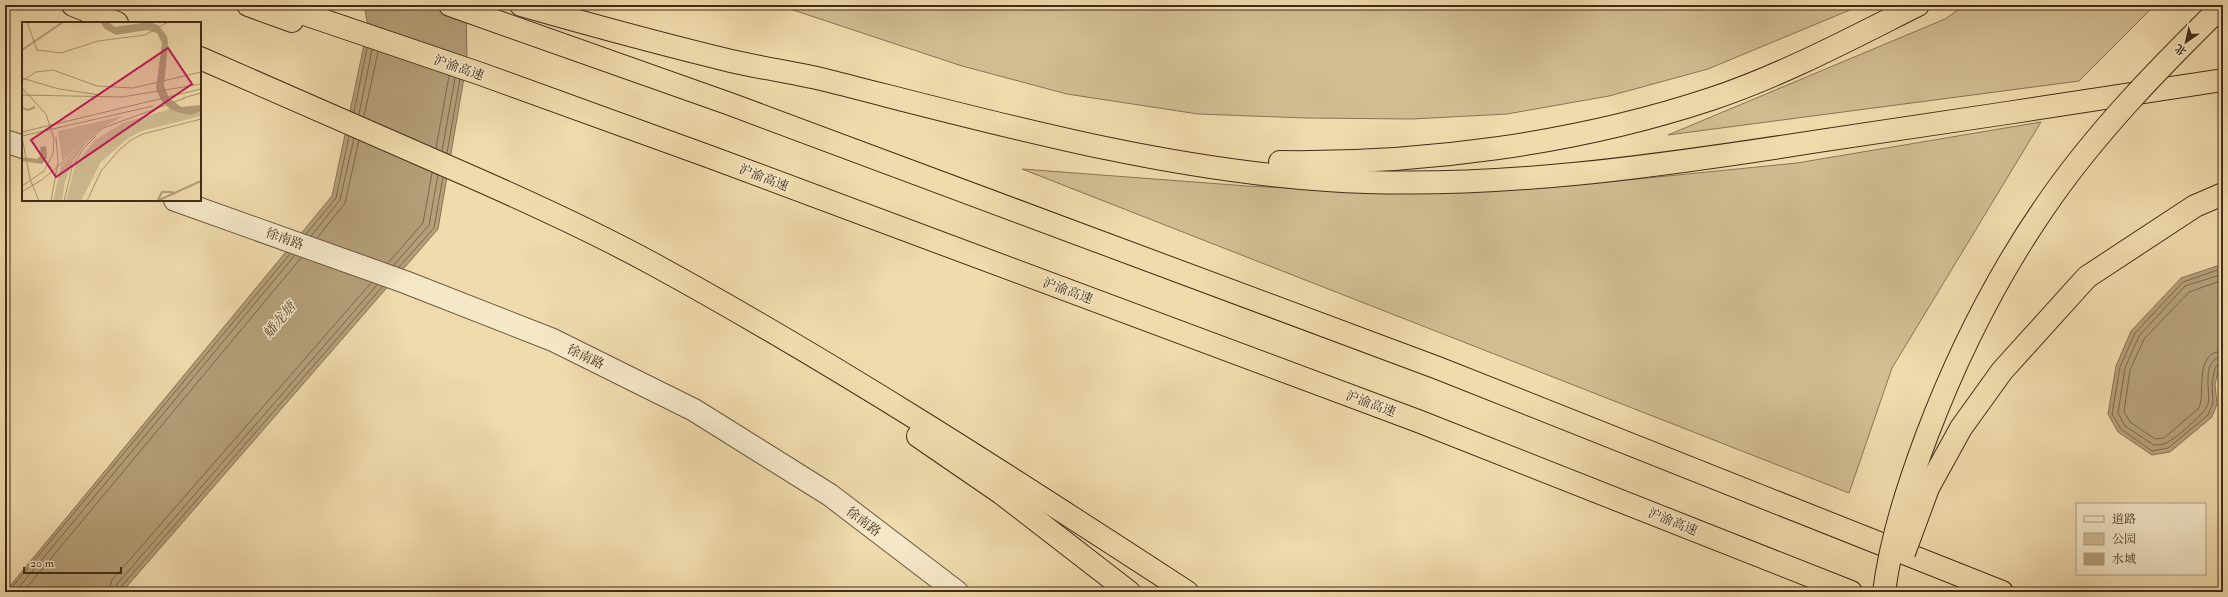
<svg xmlns="http://www.w3.org/2000/svg" width="2228" height="597" viewBox="0 0 2228 597" font-family="'IM FELL Double Pica','Noto Serif SC',serif">
<style>
.green{fill:#d2bd93;stroke:#8a7456}
.water{fill:#b5a07a;stroke:#877253}
.lines{fill:none;stroke-linecap:round;stroke-linejoin:round}
.shore{stroke:#7c664a;stroke-width:1}
.tertiary-casing{stroke:#6e583e;stroke-width:24}
.motorway-casing{stroke:#422c19;stroke-width:24}
.tertiary{stroke:#f5e8c9;stroke-width:22}
.motorway{stroke:#f0dbac;stroke-width:22}
.motorway-bridge-casing{stroke:#422c19;stroke-width:24;stroke-linecap:butt}
.motorway-bridge{stroke:#f0dbac;stroke-width:22}
.labels{text-anchor:middle;stroke-width:3;stroke-linejoin:round;paint-order:stroke}
.street-label{font-size:13px;fill:#422c19;stroke:#f5e8c9}
.water-label{font-size:14px;font-style:italic;fill:#5f4931;stroke:#f5e8c9}
.inset-river{fill:none;stroke:#b5a07a;stroke-width:2}
.inset-road{fill:none;stroke:#aa9571;stroke-width:1}
.view{fill:#c2185b;fill-opacity:0.15;stroke:#c2185b;stroke-width:2}
.inset-edge{fill:none;stroke:#422c19;stroke-width:2}
</style>
<rect width="100%" height="100%" fill="#f0dbac"/>
<filter id="stains"><feTurbulence type="fractalNoise" baseFrequency=".005" numOctaves="4"/><feColorMatrix values="0 0 0 0 .2 0 0 0 0 .09 0 0 0 0 .02 0 0 0 .5 -.17"/></filter>
<radialGradient id="worn" r=".72"><stop offset=".6" stop-color="#630" stop-opacity="0"/><stop offset="1" stop-color="#630" stop-opacity=".3"/></radialGradient>
<g class="green">
<path d="M778,5h1084l-154,64 -99,27 -102,18 -95,5 -107,-1 -107,-4 -131,-20 -105,-28z"/>
<path d="M1965,5h190l-76,76 -411,54 277,-116z"/>
<path d="M2041,122l-149,246 -43,125 -827,-324 225,17 147,7 194,-9 209,-21z"/>
</g>
<g class="water">
<path d="M364,5h102l1,55 -29,169 -316,363h-117l327,-396 36,-170z"/>
<path d="M2223,264v100l-4,5 -4,15 2,20 -5,13 -42,35 -18,3 -34,-23 -10,-18 8,-48 15,-35 50,-53z"/>
</g>
<g class="lines">
<g class="shore">
<path d="M354,112l13,-64"/>
<path d="M359,114l13,-64"/>
<path d="M364,116l14,-64"/>
<path d="M436,148l13,-72"/>
<path d="M442,151l13,-73"/>
<path d="M447,153l13,-74"/>
<path d="M306,234l30,-36 13,-62"/>
<path d="M311,236l29,-36 14,-62"/>
<path d="M317,238l28,-35 14,-63"/>
<path d="M388,263l35,-40 9,-50"/>
<path d="M394,265l35,-40 9,-50"/>
<path d="M399,267l35,-39 9,-51"/>
<path d="M2223,268l-40,14 -48,51 -15,34 -8,47 9,15 31,22 16,-3 40,-33 5,-12 -1,-20 3,-15 4,-5 4,-1"/>
<path d="M2223,274l-38,12 -46,50 -14,32 -7,45 7,13 29,19c3,0 8,0 12,-2 9,-4 39,-29 42,-39 3,-12 -8,-46 15,-47"/>
<path d="M2223,280l-34,12 -45,47 -14,31 -6,42 6,10 25,17 9,-1 35,-30c7,-16 -6,-56 24,-57"/>
<path d="M8,592l282,-338"/>
<path d="M15,592l280,-337"/>
<path d="M23,592l278,-334"/>
<path d="M108,592l4,-12 259,-297"/>
<path d="M114,592l3,-8 260,-299"/>
<path d="M119,592l1,-4 262,-301"/>
</g>
<defs>
<g id="tertiary">
<path d="M5,141l18,6"/>
<path d="M175,200l230,82 148,58 141,70 136,85 127,97"/>
</g>
<g id="motorway">
<path d="M73,5l44,18"/>
<path d="M248,5l44,16"/>
<path d="M278,5l203,69 232,84 705,263 433,171"/>
<path d="M450,5l280,99 708,264 564,224"/>
<path d="M521,5c70,20 140,39 210,56 34,8 69,12 102,21 162,41 326,87 494,98 162,11 332,-14 492,-39 135,-20 269,-40 404,-61"/>
<path d="M200,58c83,36 166,72 249,109 69,30 138,61 204,97 183,100 359,214 534,328"/>
<path d="M1280,162c142,2 295,-18 431,-63 72,-24 139,-60 207,-94"/>
<path d="M918,436l83,57 128,99"/>
</g>
</defs>
<use href="#tertiary" class="tertiary-casing"/>
<use href="#motorway" class="motorway-casing"/>
<use href="#tertiary" class="tertiary"/>
<use href="#motorway" class="motorway"/>
<defs>
<g id="motorway-bridge">
<path d="M1904,553l24,-65 33,-60 41,-57 85,-94 108,-71 28,-12"/>
<path d="M1884,592c7,-54 24,-106 43,-157 30,-79 69,-157 117,-227 51,-75 115,-140 179,-203"/>
</g>
</defs>
<use href="#motorway-bridge" class="motorway-bridge-casing"/>
<use href="#motorway-bridge" class="motorway-bridge"/>
</g>
<g class="labels">
<g class="street-label">
<text transform="translate(459 67) rotate(19)" y="5">沪渝高速</text>
<text transform="translate(764 177) rotate(21)" y="5">沪渝高速</text>
<text transform="translate(285 238) rotate(20)" y="5">徐南路</text>
<text transform="translate(1068 290) rotate(20)" y="5">沪渝高速</text>
<text transform="translate(586 356) rotate(26)" y="5">徐南路</text>
<text transform="translate(1371 403) rotate(20)" y="5">沪渝高速</text>
<text transform="translate(864 521) rotate(37)" y="5">徐南路</text>
<text transform="translate(1673 521) rotate(22)" y="5">沪渝高速</text>
</g>
<g class="water-label">
<text transform="translate(279 320) rotate(-50)" y="5">蟠龙塘</text>
</g>
</g>
<g transform="translate(22 22)">
<rect width="179" height="179" fill="#f0dbac"/>
<path d="M148,87l22,6 9,-4v5l-59,15 -14,7 -27,24 -20,39h-15l9,-36 20,-25 28,-17zM101,94l-24,14 -37,31 -4,-30zM62,123l-12,19 -7,18 -3,19h-9l8,-35z" fill="#d2bd93"/>
<path d="M78,0h8l7,5 34,-5 9,3 9,11 1,7 -4,43 5,12 12,9 20,-2v6l-9,4 -12,-2 -10,-4 -9,-9 -5,-12 6,-45 -5,-10 -10,-3 -31,5 -11,-6zM24,124l1,12 -5,6 -20,-3v-4l15,2 4,-4 -1,-8z" fill="#b5a07a"/>
<path class="inset-river" d="M0,28l41,-28M0,86l6,2 7,-3M136,178l4,-8h10l3,2M135,179l44,-20"/>
<path class="inset-road" d="M5,0l10,28 24,3 37,-12 47,-6 23,-13M0,56l37,11 41,6M0,59l14,-9 17,-2 44,16 36,2 68,-16M0,66l24,26 8,25 -1,15 -9,17 -22,15M0,73l100,2 79,-13M161,76l18,-5M0,110l179,-43M0,114l131,-30M0,115l8,42 9,22M0,170l21,-13 60,-51 82,-30M29,179l7,-39 -2,-25M42,179l8,-33 11,-19 13,-13M65,179l14,-30 19,-22 11,-9 12,-6 58,-15"/>
<path class="view" d="M146,26l24,36 -136,93 -25,-37z"/>
<rect width="179" height="179" class="inset-edge"/>
</g>
<rect width="2228" height="597" fill="none" stroke="#f0dbac" stroke-width="20"/>
<rect x="6" y="6" width="2216" height="585" fill="none" stroke="#422c19" stroke-width="2"/>
<rect x="10" y="10" width="2208" height="577" fill="none" stroke="#422c19"/>
<rect x="2076" y="503" width="130" height="72" fill="#f5e8c9" stroke="#ad9d83"/>
<rect x="2084" y="516" width="20" height="6" fill="#f5e8c9" stroke="#ad9d83"/>
<text x="2112" y="523" font-size="12" fill="#422c19">道路</text>
<rect x="2084" y="533" width="20" height="12" fill="#d2bd93" stroke="#ad9d83"/>
<text x="2112" y="543" font-size="12" fill="#422c19">公园</text>
<rect x="2084" y="553" width="20" height="12" fill="#b5a07a" stroke="#ad9d83"/>
<text x="2112" y="563" font-size="12" fill="#422c19">水域</text>
<g transform="translate(2186 42) rotate(214)" stroke="#f5e8c9" stroke-width="3" paint-order="stroke">
<path d="M0-3L7 15L0 10L-7 15Z" fill="#422c19"/>
<text y="-6" font-size="11" font-weight="bold" text-anchor="middle" fill="#422c19">北</text>
</g>
<path d="M24 567v6h97v-6" fill="none" stroke="#422c19" stroke-width="2"/>
<text x="30" y="567" font-size="12" fill="#422c19" stroke="#f5e8c9" stroke-width="3" paint-order="stroke">20 m</text>
<rect width="100%" height="100%" filter="url(#stains)"/>
<rect width="100%" height="100%" fill="url(#worn)"/>
</svg>
